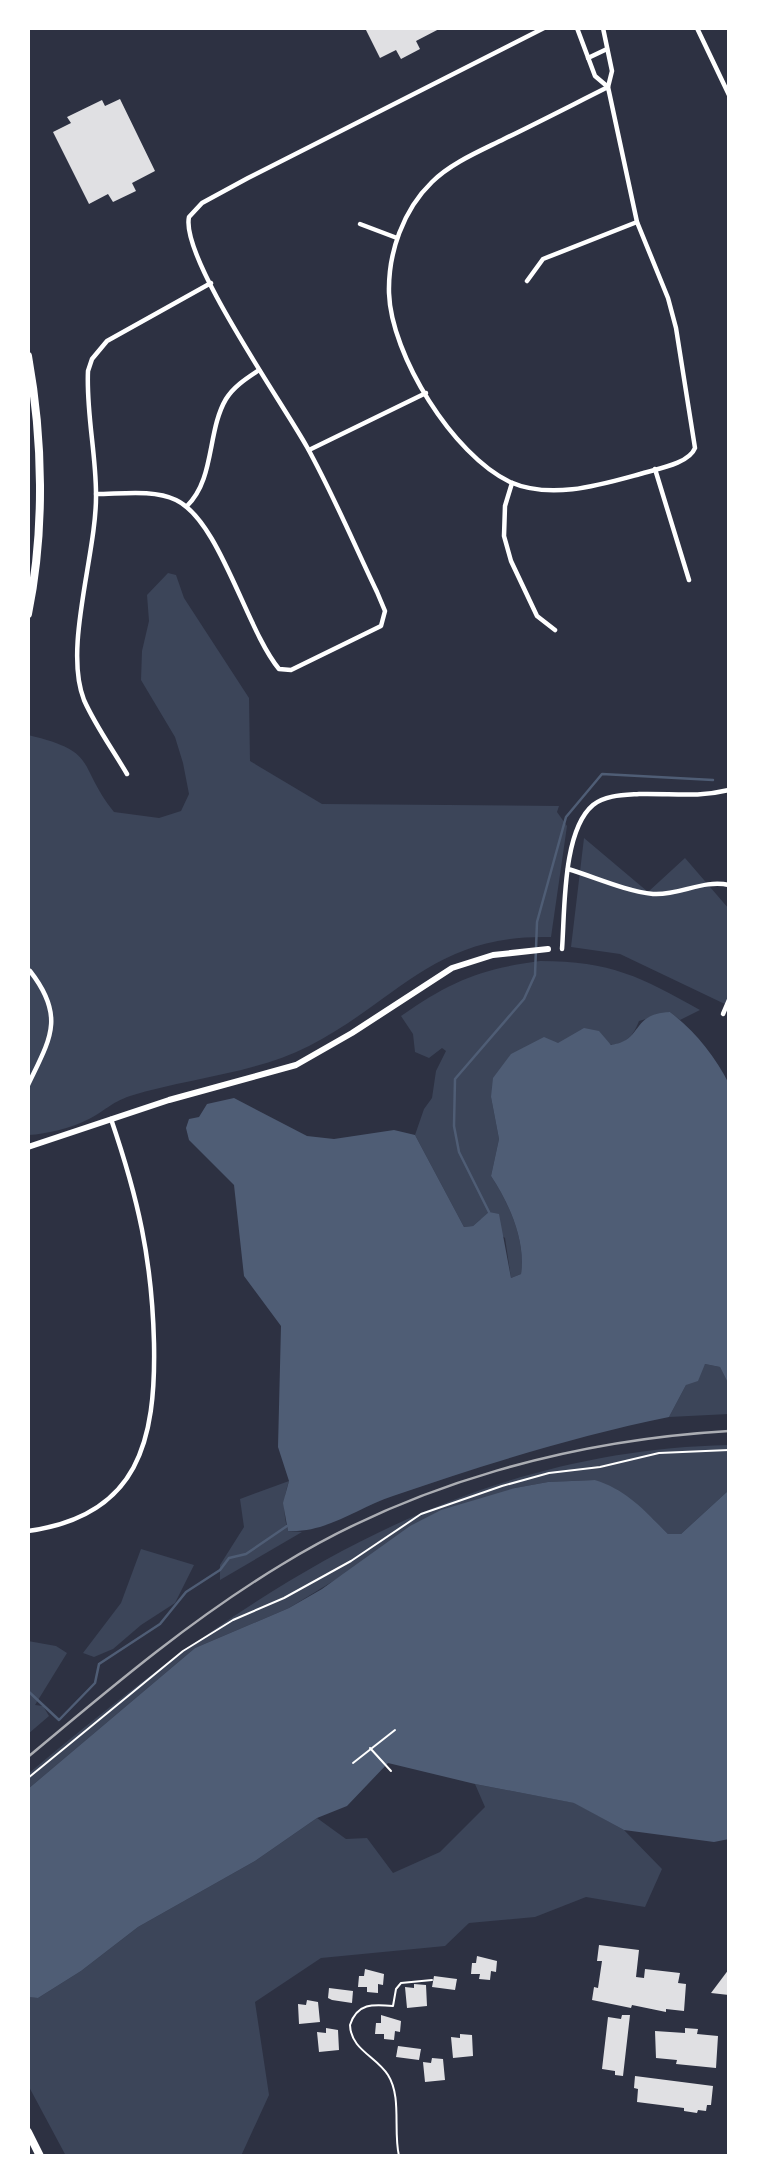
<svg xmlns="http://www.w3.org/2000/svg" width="757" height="2184" viewBox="0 0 757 2184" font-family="Lora,serif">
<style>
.green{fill:#3c4559}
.water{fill:#4f5d75}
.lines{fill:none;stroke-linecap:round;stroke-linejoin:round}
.stream{stroke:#4f5d75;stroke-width:2.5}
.building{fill:#e0e0e3}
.path{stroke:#fff;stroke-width:2}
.service{stroke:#fff;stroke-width:2}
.minor{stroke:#fff;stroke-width:4.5}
.secondary{stroke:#fff;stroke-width:6}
.motorway{stroke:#fff;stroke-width:8}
.rail{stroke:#abadb3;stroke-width:2.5}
</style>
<rect width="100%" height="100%" fill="#2d3142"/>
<g class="green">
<path d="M168,573l8,2 8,23 65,100 1,63 72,43 237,2 -2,6 10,14 -16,111c-117,-3 -151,62 -242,109 -55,28 -121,32 -179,50 -20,7 -25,15 -41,23 -18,9 -41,15 -61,16v-400c72,17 48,29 86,77l45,6 22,-7 8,-17 -6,-31 -8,-26 -34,-57 1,-29 7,-30 -2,-26z"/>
<path d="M584,838l64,54 37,-34 44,51v97l-109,-52 -49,-7z"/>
<path d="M540,961c71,0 101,16 160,49l-20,10 -10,-8 -31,9c-6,15 -11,21 -27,24l-7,-4 -114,56 8,42 -8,37c18,27 35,65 30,98l-10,4 -6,-40 -24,-19 -8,7 -9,1 -49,-92 9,-26 8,-11 4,-27 10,-20 -4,-3 -13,10 -14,-6 -2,-18 -12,-18c50,-35 79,-47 139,-55z"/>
<path d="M705,1364l15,3 9,18v29l-60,3 17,-32z"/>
<path d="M729,1445v45l-48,44h-13l-15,-15 -58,-39 -47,2 -33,6 -162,81 -64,39 -94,40 -167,141v-15c206,-174 421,-323 701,-329z"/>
<path d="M289,1481c-6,17 -6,33 -1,50l14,1 -82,48v-15l24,-38 -4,-28z"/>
<path d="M141,1549l53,16 -19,38 -34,22 -28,24 -19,8 -11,-4 38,-50z"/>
<path d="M28,1641l28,5 11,7 -32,52 8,1 6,10 -21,18z"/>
<path d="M475,1784l100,19 49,27 38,39 -17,38 -59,-10 -51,20 -66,6 -24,23 -124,12 -66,44 14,93 -28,61h-175l-38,-71v-88l10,1 43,-27 57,-44 117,-66 62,-43 29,21 21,-1 26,35 47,-21 45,-45z"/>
</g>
<g class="water">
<path d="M670,1012c25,19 45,44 59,72v301l-9,-18 -15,-3 -7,17 -12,4 -17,32c-93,19 -186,48 -276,79 -36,12 -66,37 -105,35l-5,-28 6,-22 -11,-34 3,-121 -37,-50 -10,-91 -45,-45 -3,-12 3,-9 10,-2 8,-13 27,-6 73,38 27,3 60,-9 21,5 49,92 9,-1 16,-14 10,2 12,64 10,-4c5,-33 -12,-71 -30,-98l8,-37 -8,-42 2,-19 18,-24 33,-17 14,6 26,-15 15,3 12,14c33,-5 19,-31 59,-33z"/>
<path d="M595,1480c32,10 50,31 73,54h13l48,-44v349l-15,3 -90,-12 -50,-27 -99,-19 -87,-21 -41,43 -30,12 -62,43 -117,66 -57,44 -43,27 -10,-1v-208l167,-141 94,-40 33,-19 88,-63 31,-16 74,-22 33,-6z"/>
</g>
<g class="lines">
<g class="stream">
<path d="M489,1212l-30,-60 -5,-26 1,-47 69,-80 11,-24 2,-53 29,-105 36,-43 111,6"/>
<path d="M28,1691l31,29 36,-37 4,-19 61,-40 26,-32 34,-22 9,-12 17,-4 41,-28"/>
</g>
</g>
<g class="building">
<path d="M365,28h76l-25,13 4,8 -19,10 -5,-9 -16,8z"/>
<path d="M120,99l35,72 -23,12 4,8 -23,11 -5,-8 -19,10 -36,-72 18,-9 -4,-6 35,-17 3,6z"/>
<path d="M599,1945l40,5 -3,27 8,1 1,-9 35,4 -2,10 8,1 -2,27 -18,-2v3l-34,-7 -1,3 -39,-8 2,-13 4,1 4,-27h-5z"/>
<path d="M477,1956l20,5 -1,11 -5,-1 -1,9 -11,-1 1,-5h-9l1,-11h4z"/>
<path d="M365,1969l19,5 -1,11 -5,-1v9l-11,-1v-5h-9l1,-11h5z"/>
<path d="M729,1969v26l-18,-2z"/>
<path d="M434,1976l23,3 -2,11 -23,-3z"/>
<path d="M414,1984l12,1 1,21 -20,2 -2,-21 9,1z"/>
<path d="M329,1988l24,3 -1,12 -20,-3 -4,-2z"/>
<path d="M307,2000l11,2 2,20 -21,2 -1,-20 8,1z"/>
<path d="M381,2015l20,6 -1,11 -5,-1 -1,9 -10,-1v-5h-9l1,-11h5z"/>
<path d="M622,2015h8l-7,61 -8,-1v-4l-13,-2 6,-52 13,2z"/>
<path d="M326,2028l12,2 1,20 -20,2 -2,-20 9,1z"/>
<path d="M685,2028l13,1 -1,5 21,2 -2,32 -40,-4 1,-4 -21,-2 -1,-27 30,2z"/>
<path d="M460,2034l12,1 1,21 -20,2 -2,-21 9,1z"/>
<path d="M398,2046l23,3 -2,11 -23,-3z"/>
<path d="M432,2058l11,1 2,21 -20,2 -2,-20 8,1z"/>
<path d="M635,2076l78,10 -2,19h-4l-1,6 -8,-1 -1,3 -13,-2v-3l-47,-6 1,-13 -4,-1z"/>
</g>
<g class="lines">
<g class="path">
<path d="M370,1748l21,23"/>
<path d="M353,1763l42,-33"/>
<path d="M28,1778l155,-127 50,-31 51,-22 67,-37 70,-47 81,-28 47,-13 51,-6 59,-14 70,-3"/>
</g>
<path class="service" d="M399,2156c-6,-25 3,-59 -11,-81 -12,-19 -37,-25 -38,-50 7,-22 23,-21 43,-19l3,-17 5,-6 31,-3"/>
<g class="minor">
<path d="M577,28l18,48 13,11"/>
<path d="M603,28l9,43 -4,16 29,135 31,76 8,30 19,120c-6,16 -39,21 -55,26 -40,11 -89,26 -130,8 -57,-27 -119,-127 -121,-189 -1,-40 14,-83 43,-111 19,-19 48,-31 72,-43 35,-17 70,-35 104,-52"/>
<path d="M697,28l32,67"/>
<path d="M588,58l19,-9"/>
<path d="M360,224l37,14"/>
<path d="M527,281l16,-22 94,-37"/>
<path d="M309,450l117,-57"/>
<path d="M655,469l34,111"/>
<path d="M512,483l-7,23 -1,30 7,25 26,55 18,14"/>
<path d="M96,494c25,0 57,-5 80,6 44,21 70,129 103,169l12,1 90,-44 4,-15 -8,-19c-23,-48 -44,-98 -70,-145 -23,-42 -127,-190 -118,-230l13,-14 46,-25 296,-150"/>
<path d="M187,506c28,-27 20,-75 39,-107 8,-13 21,-21 33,-29"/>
<path d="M127,774c-14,-24 -32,-49 -43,-74 -21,-53 13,-147 12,-206 0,-41 -10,-82 -8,-123l4,-12 15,-18 104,-58"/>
<path d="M568,869c27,8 57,22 85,25 26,2 50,-15 76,-9"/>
<path d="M562,949c3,-37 0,-118 31,-144 12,-10 31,-10 46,-11 32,-1 57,4 90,-4"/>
<path d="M723,1014l6,-14"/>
<path d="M28,1085c22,-46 38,-68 2,-114"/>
<path d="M28,1531c111,-15 128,-91 126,-188 -2,-84 -16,-145 -43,-224"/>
</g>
<path class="secondary" d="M28,1147l141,-47 127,-35 56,-32 100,-65 41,-13 55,-6"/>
<g class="motorway">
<path d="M28,356c15,83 17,175 0,258"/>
<path d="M28,2132l12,24"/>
</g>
<path class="rail" d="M28,1757c81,-68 162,-137 253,-192 133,-82 293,-125 448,-134"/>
</g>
<rect width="757" height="2184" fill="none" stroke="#ffffff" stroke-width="60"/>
</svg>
